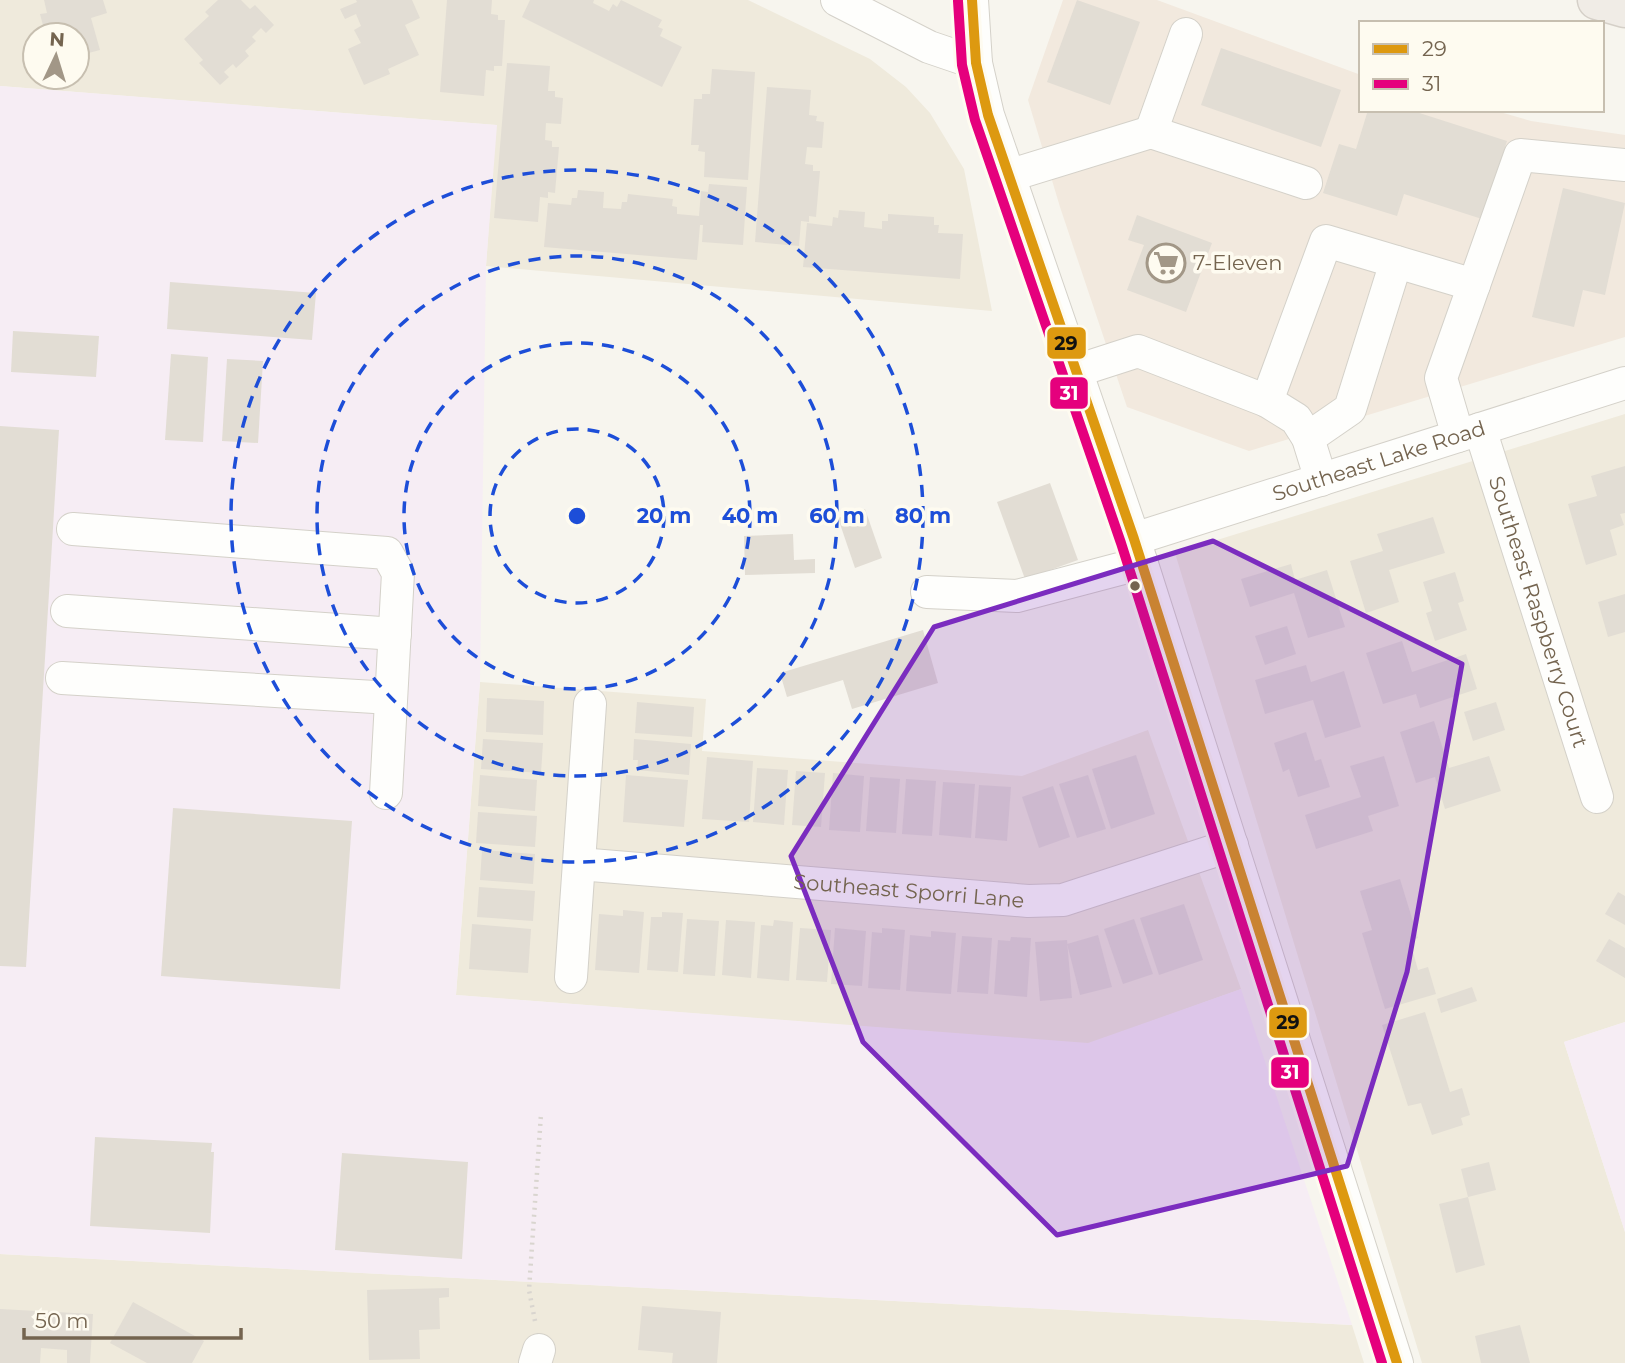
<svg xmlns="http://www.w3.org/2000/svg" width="1625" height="1363" viewBox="0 0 1625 1363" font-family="Montserrat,sans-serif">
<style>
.residential{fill:#efeadc;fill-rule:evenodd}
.commercial{fill:#f2e9de}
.education{fill:#f6edf4}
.building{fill:#e2ddd4}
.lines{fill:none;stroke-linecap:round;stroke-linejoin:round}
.minor-casing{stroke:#d4d1c9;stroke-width:34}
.highway-casing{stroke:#d5d0c8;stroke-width:41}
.path{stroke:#d9d5cf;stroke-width:4.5;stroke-dasharray:2 5;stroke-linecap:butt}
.minor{stroke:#fefefc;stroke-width:32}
.highway{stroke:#f0ece6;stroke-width:38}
.bus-1-casing{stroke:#fefbf0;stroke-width:16}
.bus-2-casing{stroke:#fefbf0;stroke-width:16}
.bus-1{stroke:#dd9910;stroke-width:10}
.bus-2{stroke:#e5007d;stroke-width:10}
.marked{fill:#7b2cbf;fill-opacity:0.2;stroke:#7b2cbf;stroke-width:5;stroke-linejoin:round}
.ring{fill:none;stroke:#1d4ed8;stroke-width:3.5;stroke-dasharray:12 9}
.bus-dot{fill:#74644f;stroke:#fefbf0;stroke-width:2.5}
.labels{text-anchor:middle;stroke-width:7;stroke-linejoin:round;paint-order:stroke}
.poi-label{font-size:21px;fill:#74644f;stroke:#fefbf0;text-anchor:start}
.street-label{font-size:21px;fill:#74644f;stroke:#fefbf0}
.centre{fill:#1d4ed8;stroke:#fefbf0;stroke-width:3.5}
.ring-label{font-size:21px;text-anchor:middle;font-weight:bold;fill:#1d4ed8;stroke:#fefbf0;stroke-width:7;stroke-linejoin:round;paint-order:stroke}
.line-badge{stroke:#fefbf0;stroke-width:2.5}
.badge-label{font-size:19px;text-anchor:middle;font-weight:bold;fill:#fff}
.pale-badge-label{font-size:19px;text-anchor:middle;font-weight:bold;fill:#111}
</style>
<rect width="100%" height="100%" fill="#f7f5ee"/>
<g class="residential">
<path d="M0,0h748l122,59 36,28 24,26 34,56 28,142 -506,-45 10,-141 -496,-39zM35,35h42v42h-42z"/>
<path d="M1625,414v608l-61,20 61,190v131h-203l-247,-810z"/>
<path d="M480,682l226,17 -4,52 320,25 126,-46 93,259 -153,55 -632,-49z"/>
<path d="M0,1254l1352,71 12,38h-1364z"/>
</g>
<path class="commercial" d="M1063,0h94l204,75v35h132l38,11 94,14v202l-376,114 -122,-44 -67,-200 -32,-107z"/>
<g class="education">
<path d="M0,86l497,39 -11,141 -6,416 -24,313 632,48 153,-54 111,336 -1352,-71z"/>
<path d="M1625,1022v210l-61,-190z"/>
</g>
<g class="building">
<path d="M44,0h59l4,13 -16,5 9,32 -23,6v-21h-42l-1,11 -4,-13 14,-4 -4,-15 7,-1z"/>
<path d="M218,0h23l9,9 5,-4 19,20 -8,8 -5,-5 -9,9 4,4 -11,10 4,5 -13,12 -3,-4 -9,8 5,5 -9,8 -21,-22 4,-3 -19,-21 25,-23 -4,-4z"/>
<path d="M356,0h56l8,18 -15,7 14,30 -31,14 2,5 -26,11 -16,-36 13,-6 -7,-13 7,-4 -5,-12 -11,5 -5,-10 17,-7z"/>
<path d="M447,0h45l-1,14 7,1v5h7l-3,46h-8v5l-8,-1 -2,26 -44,-4z"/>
<path d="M530,0h64l-1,3 16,8 4,-7 4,3 4,-7 41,20 -4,7 5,2 -3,7 22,11 -20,40 -140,-70z"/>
<path d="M1077,0l63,22 -30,83 -63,-23z"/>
<path d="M1221,48l120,42 -20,57 -120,-42z"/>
<path d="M507,63l43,3 -2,25h7v6l8,1 -2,26 -15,-1 -1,17 7,1v6h7l-4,46 -7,-1v6l-8,-1 -2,25 -44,-4z"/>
<path d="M712,69l43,3 -7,108 -44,-3 1,-25 -7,-1 1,-6h-8l3,-46h8v-5h8z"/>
<path d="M767,87l44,3 -2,25 8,1 -1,5 8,1 -2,26 -15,-1 -2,17 8,1v6h7l-4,46 -7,-1v6l-8,-1 -2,25 -44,-4z"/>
<path d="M1368,110h42l97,31 -25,78 -78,-25 -7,22 -74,-23 16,-49 17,5z"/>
<path d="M709,184l38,3 -4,58 -41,-3 1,-17h-3l-3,35 -153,-13 4,-44 23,2 1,-7h5l1,-8 26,2 -1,16 18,1 1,-7h5l1,-8 45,5 -1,7 5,1v7l22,2 2,-25 7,1z"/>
<path d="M1563,188l62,15 -20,92 -22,-5 -9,37 -42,-10z"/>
<path d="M839,210l26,2 -1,15 18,2v-8h6v-7l46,3v8h5l-1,8 25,1 -3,45 -157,-12 4,-44 25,3 1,-9 5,1z"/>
<path d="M1137,215l75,28 -26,69 -59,-22 17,-45 -16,-5z"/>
<path d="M170,282l146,11 -4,47 -145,-11z"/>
<path d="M13,331l86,5 -3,41 -85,-5z"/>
<path d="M171,354l37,3 -5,85 -38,-2z"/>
<path d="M227,359l36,2 -5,82 -36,-2z"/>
<path d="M0,426l59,4 -33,537 -26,-1z"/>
<path d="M1625,466v47l-5,1 4,11 -14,5 7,25 -31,10 -18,-61 29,-8 -6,-20z"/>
<path d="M1050,483l28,77 -53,19 -28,-77z"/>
<path d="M865,509l17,49 -27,10 -17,-50z"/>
<path d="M1433,517l12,36 -56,17 10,32 -33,11 -16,-52 33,-10 -6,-17z"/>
<path d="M793,534l1,26 21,-1v14l-70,2 -1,-39z"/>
<path d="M1291,564l4,16 32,-10 18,57 -37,11 -14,-45 -44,14 -9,-28z"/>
<path d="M1455,572l9,29 -6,2 9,27 -32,11 -9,-28 6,-2 -9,-29z"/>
<path d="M1625,594v38l-17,5 -10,-35z"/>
<path d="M1287,626l9,28 -31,11 -10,-29z"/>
<path d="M923,630l15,53 -86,26 -9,-29 -56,17 -7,-24z"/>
<path d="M1402,641l10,31 54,-18 11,35 -57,19 -4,-14 -33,10 -17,-51z"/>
<path d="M1306,665l5,17 33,-11 17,56 -36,11 -12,-38 -48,14 -10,-34z"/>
<path d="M487,698l57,3 -1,34 -57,-3z"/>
<path d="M637,702l57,5 -2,30 -57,-4z"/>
<path d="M1496,702l9,28 -32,11 -9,-29z"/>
<path d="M1434,721l15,47 40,-12 12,35 -56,18 -10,-32 -19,6 -16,-51z"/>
<path d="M1306,732l9,29 6,-2 9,28 -32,10 -9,-28 -6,3 -9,-29z"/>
<path d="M483,739l60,4 -2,30 -60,-4z"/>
<path d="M634,739l57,5 -2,31 -52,-5 1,-10h-5z"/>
<path d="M1136,755l19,59 -44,15 -19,-60z"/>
<path d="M1384,756l15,50 -31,10 5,15 -57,18 -11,-34 56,-18 -11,-31z"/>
<path d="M707,757l46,4 -4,61 -47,-3z"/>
<path d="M757,768l31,2 -4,55 -31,-3z"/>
<path d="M796,771l29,2 -4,54 -29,-2z"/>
<path d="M833,773l31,3 -4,56 -31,-2z"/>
<path d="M480,775l57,5 -2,31 -57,-5z"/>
<path d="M626,775l62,5 -4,47 -61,-5z"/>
<path d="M1088,775l18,54 -29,9 -18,-54z"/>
<path d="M870,777l30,2 -4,54 -30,-2z"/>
<path d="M906,779l30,2 -4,55 -30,-2z"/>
<path d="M943,782l32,2 -4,54 -32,-3z"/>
<path d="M979,785l32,2 -4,54 -32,-3z"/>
<path d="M1053,786l17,51 -31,11 -17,-51z"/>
<path d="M173,808l179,13 -12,168 -179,-13z"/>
<path d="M478,812l59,4 -2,31 -59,-4z"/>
<path d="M482,850l53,4 -2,30 -53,-4z"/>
<path d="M1400,879l18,59 -8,3 8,29 10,-3 8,27 -51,15 -23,-76 10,-3 -12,-39z"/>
<path d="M479,887l56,4 -2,30 -56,-4z"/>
<path d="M1618,892l7,4v29l-20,-11z"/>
<path d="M1184,904l19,56 -44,15 -19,-57z"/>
<path d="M623,910l21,2 -5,61 -44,-3 4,-56 24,2z"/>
<path d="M662,912l21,1 -5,59 -31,-2 4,-53h11z"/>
<path d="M687,919l32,2 -4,55 -32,-2z"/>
<path d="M1134,919l19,55 -30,10 -19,-55z"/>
<path d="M726,920l29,2 -4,56 -29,-3z"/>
<path d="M774,920l19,2 -4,59 -32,-3 4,-53 12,1z"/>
<path d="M472,924l59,5 -3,44 -59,-4z"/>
<path d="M800,928l31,2 -4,52 -31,-2z"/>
<path d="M835,928l31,3 -4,55 -31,-2z"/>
<path d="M882,928l23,2 -5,60 -32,-2 4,-56 10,1z"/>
<path d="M931,931l25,2 -5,61 -45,-3 4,-56 21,2z"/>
<path d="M1098,935l14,52 -32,8 -13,-51z"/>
<path d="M962,936l30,2 -4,56 -31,-2z"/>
<path d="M1011,937l20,1 -4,59 -33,-3 4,-54 12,1z"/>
<path d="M1609,939l16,9v30l-29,-17z"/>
<path d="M1067,940l5,58 -32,3 -5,-59z"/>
<path d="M1472,987l5,14 -36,12 -4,-14z"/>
<path d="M1425,1012l25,80 12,-4 8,27 -9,3 2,7 -31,10 -11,-32 -13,3 -26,-81z"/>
<path d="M95,1137l117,6 -1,9h3l-4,81 -120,-7z"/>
<path d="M342,1153l126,9 -6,97 -127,-9z"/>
<path d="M1489,1162l7,28 -28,7 -7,-28z"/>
<path d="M1468,1197l17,68 -29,8 -17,-69z"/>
<path d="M449,1288v9l-10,1 1,31 -21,1 1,29 -51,1 -2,-70z"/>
<path d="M133,1302l71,39 -12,22h-45l-37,-20z"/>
<path d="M642,1306l79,6 -4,51h-45l1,-10 -35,-3z"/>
<path d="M0,1309l93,5 -3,49h-23v-13l-26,-2 -1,15h-40z"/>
<path d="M1520,1325l10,38h-49l-6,-27z"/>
</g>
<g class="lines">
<defs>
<g id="minor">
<path d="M837,0l92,47 47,16"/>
<path d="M972,0l4,63 12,52 146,424 263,824"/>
<path d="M1151,132l35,-98"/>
<path d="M1008,176l143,-44 155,51"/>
<path d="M1076,371l62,-20 129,50 29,18 12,19 13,42"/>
<path d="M1267,401l59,-160 148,44"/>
<path id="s1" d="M1480,429l117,368"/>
<path d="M1458,436l-17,-58 79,-223 105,10"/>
<path d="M1308,438l42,-29 46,-147"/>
<path d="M73,529l314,24 11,20 -12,220"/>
<path id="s2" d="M1134,539l491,-156"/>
<path d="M927,592l90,4 125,-33"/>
<path d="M67,611l328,23"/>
<path d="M62,678l329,20"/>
<path id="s3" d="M579,864l449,37 35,-1 169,-55"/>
<path d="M571,977l19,-273"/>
<path d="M535,1363l4,-13"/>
</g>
<path id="highway" d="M1597,0l28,8"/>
</defs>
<use href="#minor" class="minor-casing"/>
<use href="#highway" class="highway-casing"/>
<path class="path" d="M535,1321l-6,-31 12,-176"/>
<use href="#minor" class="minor"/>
<use href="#highway" class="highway"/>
<defs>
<path id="bus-1" d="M972,0l4,63 12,52 146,424 263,824"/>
<path id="bus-2" d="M958,1l4,64 13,55 146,423 261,820"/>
</defs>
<use href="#bus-1" class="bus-1-casing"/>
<use href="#bus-2" class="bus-2-casing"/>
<use href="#bus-1" class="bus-1"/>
<use href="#bus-2" class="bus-2"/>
</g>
<path class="marked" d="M1213,541l249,123 -55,308 -60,194 -290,69 -194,-193 -72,-186 143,-229z"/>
<g class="ring">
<circle cx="577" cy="516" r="87"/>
<circle cx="577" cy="516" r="173"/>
<circle cx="577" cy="516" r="260"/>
<circle cx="577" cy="516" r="346"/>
</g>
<defs>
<symbol id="supermarket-ring" viewBox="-11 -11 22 22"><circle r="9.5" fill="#fefbf0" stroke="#a29787" stroke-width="1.5"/><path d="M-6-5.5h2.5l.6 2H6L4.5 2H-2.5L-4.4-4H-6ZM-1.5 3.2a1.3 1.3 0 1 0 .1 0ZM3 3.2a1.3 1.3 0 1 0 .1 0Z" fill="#a29787"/></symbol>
</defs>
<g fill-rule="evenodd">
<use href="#supermarket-ring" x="1144" y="241" width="44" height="44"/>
</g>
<circle class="bus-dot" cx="1135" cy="586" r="6"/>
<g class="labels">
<g class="poi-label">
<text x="1193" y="270">7-Eleven</text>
</g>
<g class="street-label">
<text dy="7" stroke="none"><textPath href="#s2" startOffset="257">Southeast Lake Road</textPath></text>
<text dy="7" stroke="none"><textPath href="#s1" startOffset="192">Southeast Raspberry Court</textPath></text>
<text dy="7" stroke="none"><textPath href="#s3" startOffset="331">Southeast Sporri Lane</textPath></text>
</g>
</g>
<circle cx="577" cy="516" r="10" class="centre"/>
<g class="ring-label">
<text x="664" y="523">20 m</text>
<text x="750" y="523">40 m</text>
<text x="837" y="523">60 m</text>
<text x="923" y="523">80 m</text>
</g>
<g class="line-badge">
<rect x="1046" y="326" width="41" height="34" rx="7" fill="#dd9910"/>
<rect x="1049" y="376" width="40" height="34" rx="7" fill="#e5007d"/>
<rect x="1268" y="1006" width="40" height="33" rx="7" fill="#dd9910"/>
<rect x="1270" y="1056" width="40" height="33" rx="7" fill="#e5007d"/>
</g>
<g class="badge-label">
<text x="1069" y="400">31</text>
<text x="1290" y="1079">31</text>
</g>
<g class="pale-badge-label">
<text x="1066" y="350">29</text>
<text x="1288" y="1029">29</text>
</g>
<rect x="1359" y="21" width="245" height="91" fill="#fefbf0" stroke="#c7bfb0" stroke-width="2"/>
<rect x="1373" y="44" width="35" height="10" fill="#dd9910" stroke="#c7bfb0" stroke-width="2"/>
<text x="1422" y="56" font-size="21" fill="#74644f">29</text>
<rect x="1373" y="79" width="35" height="10" fill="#e5007d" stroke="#c7bfb0" stroke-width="2"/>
<text x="1422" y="91" font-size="21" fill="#74644f">31</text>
<g transform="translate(56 56) rotate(4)"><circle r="33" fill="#fefbf0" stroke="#c7bfb0" stroke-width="2"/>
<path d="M0-5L12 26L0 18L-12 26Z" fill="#a29787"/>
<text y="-10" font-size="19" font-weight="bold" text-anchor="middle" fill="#74644f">N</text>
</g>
<path d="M24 1328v10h217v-10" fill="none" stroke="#74644f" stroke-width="3.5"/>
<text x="35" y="1328" font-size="21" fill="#74644f" stroke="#fefbf0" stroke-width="5" paint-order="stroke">50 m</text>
</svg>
